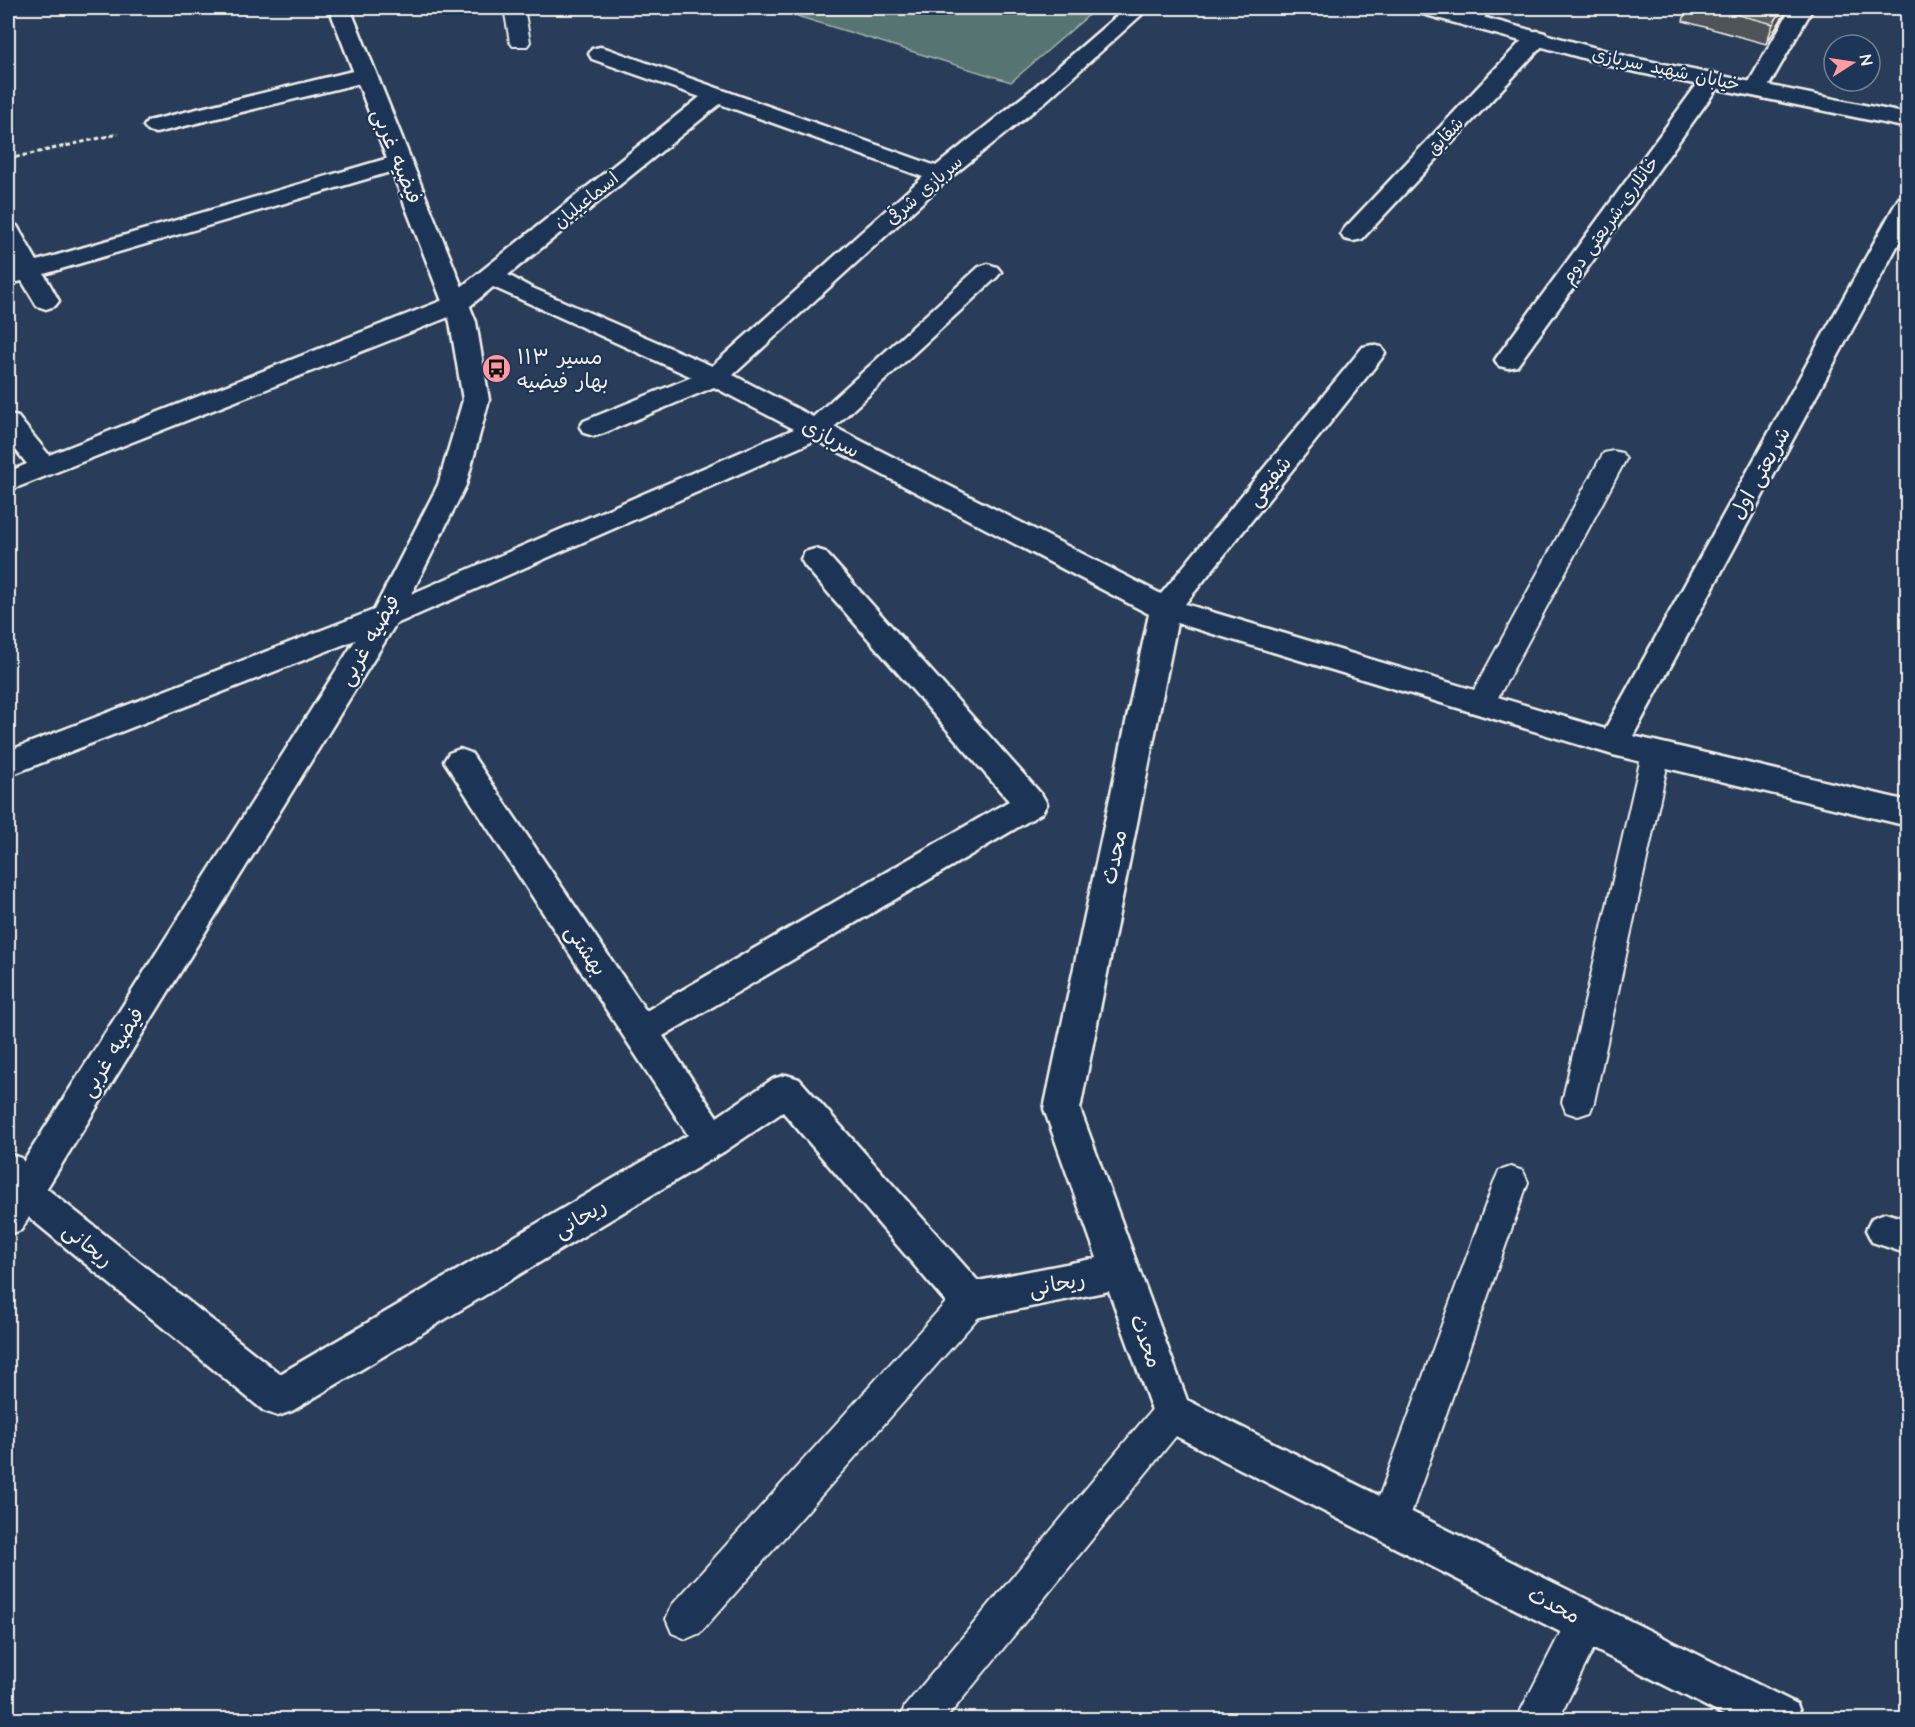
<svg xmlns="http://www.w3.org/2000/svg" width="1915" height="1727" viewBox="0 0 1915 1727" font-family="'Architects Daughter','Playpen Sans Arabic',sans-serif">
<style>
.green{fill:#567472;stroke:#a5b2ad;stroke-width:1.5}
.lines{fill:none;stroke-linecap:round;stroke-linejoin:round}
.lane-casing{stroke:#f4f1e8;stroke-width:4}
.street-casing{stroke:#f4f1e8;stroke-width:5}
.secondary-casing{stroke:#f4f1e8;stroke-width:5}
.path{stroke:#f4f1e8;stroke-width:3;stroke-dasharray:4.5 3;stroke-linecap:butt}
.lane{fill:#1d3557;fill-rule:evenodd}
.street{fill:#1d3557;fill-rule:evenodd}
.secondary{fill:#1d3557;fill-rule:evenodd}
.wall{fill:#4e5257;stroke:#f4f1e8;stroke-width:1.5}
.shaded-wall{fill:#404247;stroke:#f4f1e8;stroke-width:1.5}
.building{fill:#5b5f65;stroke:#f4f1e8;stroke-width:1.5}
.labels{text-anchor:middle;stroke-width:4.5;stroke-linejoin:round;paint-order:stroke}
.far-street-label{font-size:18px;fill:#f4f1e8;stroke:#1d3557}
.street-label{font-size:21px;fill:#f4f1e8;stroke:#1d3557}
.poi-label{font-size:21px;fill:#f4f1e8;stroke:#1d3557;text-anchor:start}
</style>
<rect width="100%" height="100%" fill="#293d5a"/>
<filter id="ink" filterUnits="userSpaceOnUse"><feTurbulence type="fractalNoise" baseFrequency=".0167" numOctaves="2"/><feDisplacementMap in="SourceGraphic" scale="12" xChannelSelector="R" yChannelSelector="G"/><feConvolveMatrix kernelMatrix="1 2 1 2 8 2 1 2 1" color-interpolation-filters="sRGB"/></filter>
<g filter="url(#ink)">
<path class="green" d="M771,8h326l-86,74z"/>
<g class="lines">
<defs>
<g id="lane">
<path d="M504,8h20l6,34 -3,4h-14l-3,-4z"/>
<path d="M1613,451l9,2 4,6 -131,244 -4,7 -10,3 -10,-3 -4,-7 133,-244 4,-6z"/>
<path d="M1656,742l10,3 4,8 -76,349 -4,10 -12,4 -12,-4 -4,-10 80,-349 4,-8z"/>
<path d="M1511,1167l12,4 5,11 -120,340 -6,13 -13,6 -13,-6 -6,-13 124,-340 5,-11z"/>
<path d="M970,1285l12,4 6,12 -6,12 -282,320 -14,6 -14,-6 -6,-14 6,-14 286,-316z"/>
<path d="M1172,1395l13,6 5,12 -5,12 -240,295h-46l6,-14 254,-305z"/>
<path d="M1587,1602l14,6 6,14 -49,98h-42l57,-112z"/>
</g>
<g id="street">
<path d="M1126,8h23l-103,93 -99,79 -214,195 80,42 166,-150 9,-3 9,3 4,5 -4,5 -163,150 327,167 202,-247 9,-2 9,2 4,6 -4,6 -196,245 420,125 291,-526 3,-5 9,-2v30l-275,510 275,65v25l-295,-71 -436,-132 -97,486 107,291 610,304 6,16h-70l-575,-293 -49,-136 -139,28 -14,-5 -173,-202 -58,39 -433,260 -14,5 -14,-5 -256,-211v-46l13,4 15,22 244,194 408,-239 -244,-374 5,-8 11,-4 11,4 175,258 363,-210 -204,-235 -4,-7 4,-7 10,-3 10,3 217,243 5,9 -5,9 -379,223 54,81 56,-38 13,-4 13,4 179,202 119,-23 -53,-149 105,-495 -333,-174 -420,184 -388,152v-25l366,-141 420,-181 -80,-42 -110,46 -10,3 -10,-3 -4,-6 4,-6 108,-44 -199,-90 -29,24 -456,180v-19l19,-8 -19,-24v-26l10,3 31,38 397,-156 254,-202 -108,-38 -3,-5 3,-5 8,-2 8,2 328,117 94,-75zM720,104l203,73 -211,189 -182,-79 -22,-12z"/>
<path d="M1469,8h22c-8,12 -12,20 -28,17l-3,-5z"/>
<path d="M1791,8h22l-49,86 -8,2 -8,-2 -3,-5z"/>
<path d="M1537,31l8,2 3,5 -3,5 -183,196 -9,2 -9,-2 -3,-5 3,-5 185,-196z"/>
<path d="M365,68l8,2 3,5 -3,5 -217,53 -8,-2 -4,-5 4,-5z"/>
<path d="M1712,73l8,2 3,5 -206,286 -9,2 -9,-2 -4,-6 4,-6 205,-279z"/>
<path d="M399,155l8,2 4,5 -4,5 -363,107 15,27 -4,5 -9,3 -9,-3 -15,-25 -14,3v-15l7,-2 -7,-14v-29l9,2 20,35z"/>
<path d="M1885,1213l23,7v34l-36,-12 -6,-12 6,-12z"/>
</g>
<g id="secondary">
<path d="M329,8h21l126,314 13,78 -23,85 -66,132 -379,613 -13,5v-49l364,-572 66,-129 25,-85 -13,-78z"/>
<path d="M1417,8h32l180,49 279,57v14l-282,-58 -207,-57z"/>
</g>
</defs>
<use href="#lane" class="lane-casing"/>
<use href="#street" class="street-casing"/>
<use href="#secondary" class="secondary-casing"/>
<path class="path" d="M8,159l110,-25"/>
<use href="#lane" class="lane"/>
<use href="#street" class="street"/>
<use href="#secondary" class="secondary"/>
</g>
<path class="wall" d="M1687,8h101l-22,36 -83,-23z"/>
<path class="shaded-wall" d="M1783,8h5l-22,36 7,-20z"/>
<path class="building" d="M1711,8h72l-10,16z"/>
</g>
<defs>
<symbol id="bus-disc" viewBox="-11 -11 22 22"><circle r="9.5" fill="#ff9aa2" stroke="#1d3557"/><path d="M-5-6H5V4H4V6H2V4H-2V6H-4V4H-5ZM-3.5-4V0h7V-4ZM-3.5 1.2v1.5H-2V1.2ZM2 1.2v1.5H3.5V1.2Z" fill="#111"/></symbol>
</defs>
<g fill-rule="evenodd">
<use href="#bus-disc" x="480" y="352" width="33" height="33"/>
</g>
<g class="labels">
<g class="far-street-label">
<text transform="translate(1666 69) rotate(12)" y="6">خیابان شهید سربازی</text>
<text transform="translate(1445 136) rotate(-47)" y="6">شقایق</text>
<text transform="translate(924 190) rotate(-41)" y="6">سربازی شرقی</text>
<text transform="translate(586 200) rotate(-39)" y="6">اسماعیلیان</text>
<text transform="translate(1610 220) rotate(-54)" y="6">خانلاری-شریعتی دوم</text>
</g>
<g class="street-label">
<text transform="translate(397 156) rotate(68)" y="7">فیضیه غربی</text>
<text transform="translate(831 438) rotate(27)" y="7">سربازی</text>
<text transform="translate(1760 473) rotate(-61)" y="7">شریعتی اول</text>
<text transform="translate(1269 481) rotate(-51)" y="7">شفیعی</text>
<text transform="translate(369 640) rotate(-60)" y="7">فیضیه غربی</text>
<text transform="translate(1114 857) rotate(-78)" y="7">محدث</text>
<text transform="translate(586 950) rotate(56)" y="7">بهشتی</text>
<text transform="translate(112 1052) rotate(-58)" y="7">فیضیه غربی</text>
<text transform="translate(580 1218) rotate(-31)" y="7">ریحانی</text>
<text transform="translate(88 1245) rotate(39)" y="7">ریحانی</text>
<text transform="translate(1057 1284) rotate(-11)" y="7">ریحانی</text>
<text transform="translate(1146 1341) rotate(70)" y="7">محدث</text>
<text transform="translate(1554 1605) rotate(27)" y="7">محدث</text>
</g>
<g class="poi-label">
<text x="517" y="364">مسیر ۱۱۳<tspan x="517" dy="24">بهار فیضیه</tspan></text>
</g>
</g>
<rect width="1915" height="1727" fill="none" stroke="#1d3557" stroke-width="30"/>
<rect x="15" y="15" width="1885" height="1697" fill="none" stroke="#f4f1e8" stroke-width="2" filter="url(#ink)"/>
<g transform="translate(1852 63) rotate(78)"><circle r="28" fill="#1d3557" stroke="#738091" stroke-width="1.5"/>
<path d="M0-4.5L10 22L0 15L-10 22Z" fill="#ff9aa2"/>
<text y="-9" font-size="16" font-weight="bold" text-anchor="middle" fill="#f4f1e8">N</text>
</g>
</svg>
